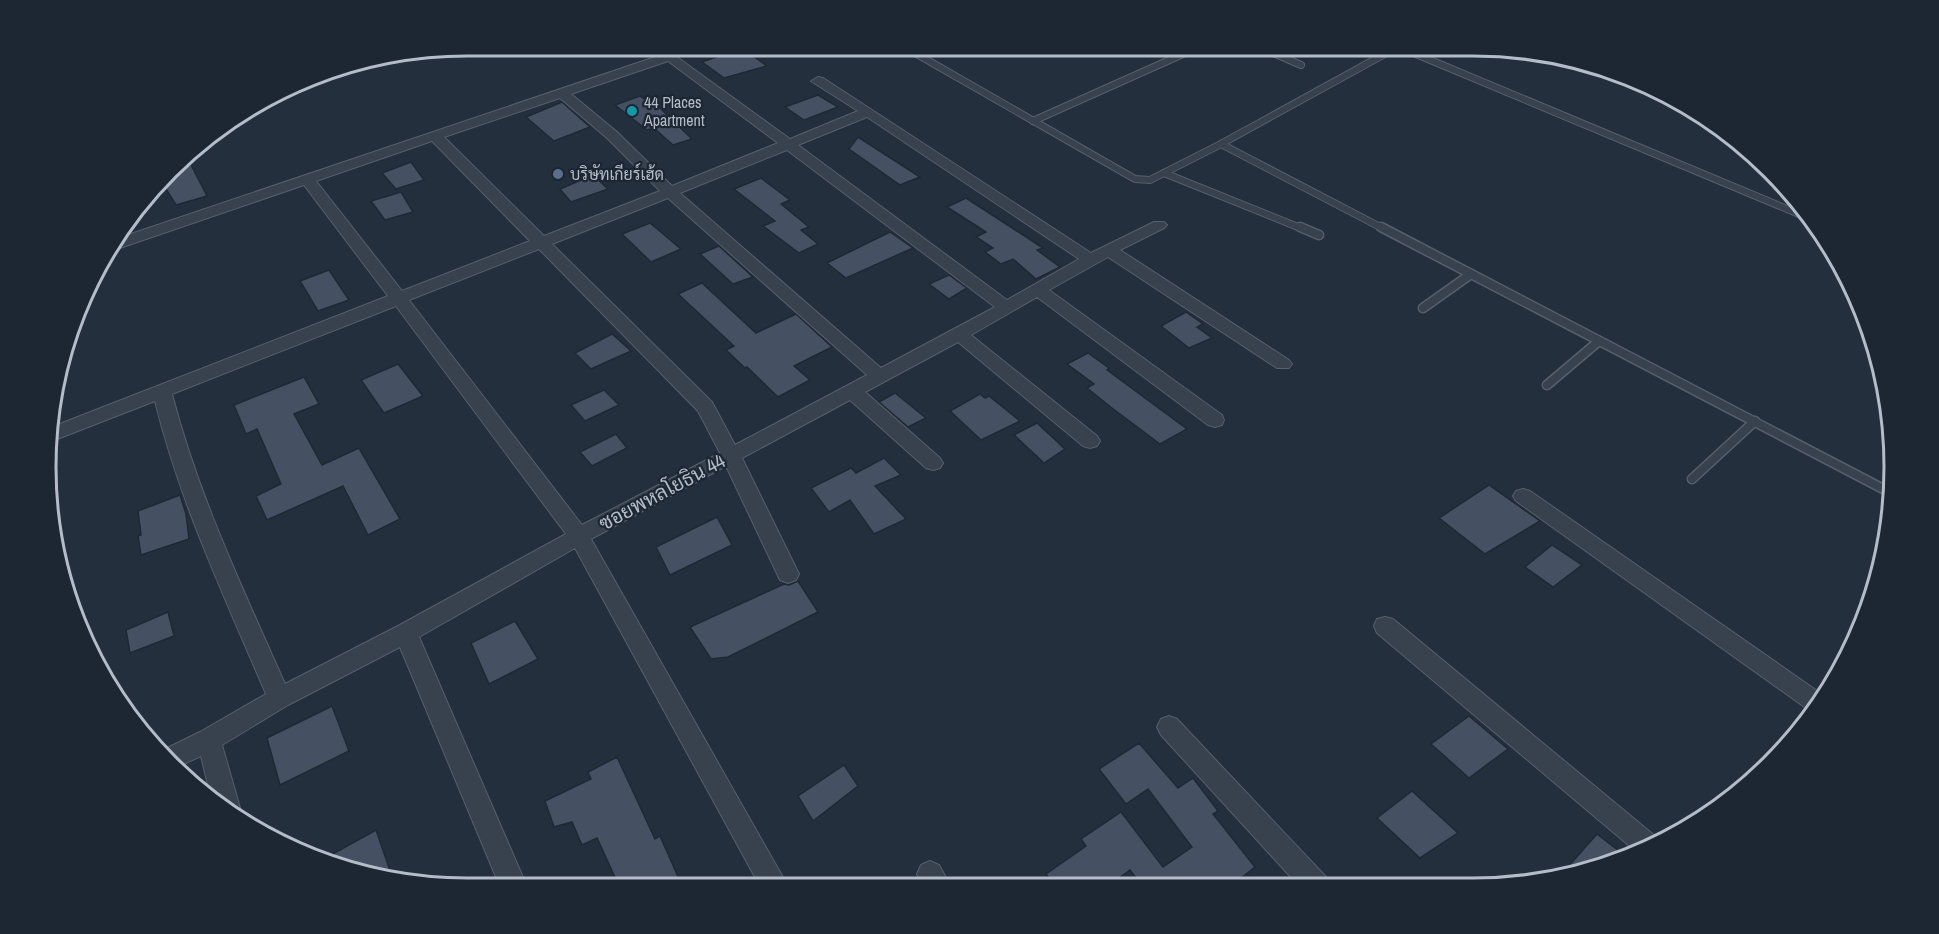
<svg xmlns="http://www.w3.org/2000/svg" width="1939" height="934" viewBox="0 0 1939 934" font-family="'Archivo Narrow',Sarabun,sans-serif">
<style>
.building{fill:#455162;stroke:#1f2835;stroke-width:1.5}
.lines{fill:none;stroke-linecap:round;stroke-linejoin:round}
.service-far1-casing{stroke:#565f6c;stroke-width:8}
.service-casing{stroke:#565f6c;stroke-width:11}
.minor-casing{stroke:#565f6c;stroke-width:2}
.service-far1{stroke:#38414e;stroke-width:6}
.service{stroke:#38414e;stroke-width:8}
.minor{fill:#38414e;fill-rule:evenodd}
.culture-dot{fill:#0f9aa8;stroke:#1d2633;stroke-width:2}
.service-dot{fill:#5c6f8a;stroke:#1d2633;stroke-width:2}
.labels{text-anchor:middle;stroke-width:4.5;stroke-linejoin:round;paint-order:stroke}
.far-poi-label{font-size:16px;fill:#b4bcc9;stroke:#1d2633;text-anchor:start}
.street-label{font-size:20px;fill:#b4bcc9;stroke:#1d2633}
.rim{fill:none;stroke:#b4bcc9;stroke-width:3}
</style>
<rect width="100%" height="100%" fill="#242f3e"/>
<g class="building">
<path d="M742,48l25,18 -43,12 -22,-16z"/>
<path d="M818,95l20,12 -34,13 -19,-13z"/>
<path d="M640,96l20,12 32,31 -19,6 -19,-17 -7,2 -32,-25z"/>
<path d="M562,102l28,25 -36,14 -28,-24z"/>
<path d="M858,137l62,40 -20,8 -51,-36z"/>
<path d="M411,162l13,18 -28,9 -14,-16z"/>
<path d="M190,163l17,33 -31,9 -16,-26 11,-10z"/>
<path d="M593,175l15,14 -37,13 -11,-13z"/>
<path d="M761,178l29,22 -9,4 28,23 -8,3 17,14 -19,9 -36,-27 12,-5 -41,-32z"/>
<path d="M401,192l12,20 -28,8 -14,-19z"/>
<path d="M966,198l77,50 -6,2 23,17 -24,12 -23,-20 -12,5 -16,-12 8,-4 -17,-11 10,-5 -39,-25z"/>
<path d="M650,223l31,26 -30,13 -29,-28z"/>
<path d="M890,232l23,16 -67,30 -19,-15z"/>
<path d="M719,246l34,31 -20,7 -33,-30z"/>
<path d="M329,270l20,30 -31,11 -18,-30z"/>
<path d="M949,275l18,13 -18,11 -20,-15z"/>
<path d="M702,283l54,50 40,-19 36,33 -38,19 16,14 -32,17 -31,-30 -2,1 -19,-18 8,-4 -56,-52z"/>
<path d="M1186,312l17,12 -6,3 15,11 -23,10 -28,-22z"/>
<path d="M612,334l19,17 -40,18 -16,-16z"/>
<path d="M1088,353l21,15 -2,2 80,59 -27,15 -48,-36 -25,-20 7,-4 -27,-20z"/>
<path d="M398,364l25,32 -39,17 -23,-33z"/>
<path d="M304,377l15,27 -25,10 28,51 37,-17 41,71 -32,16 -25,-49 -76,34 -11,-24 25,-12 -24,-55 -11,5 -12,-29z"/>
<path d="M604,390l15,15 -34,16 -14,-16z"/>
<path d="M895,393l31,25 -18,9 -29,-25z"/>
<path d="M980,394l5,4 4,-2 31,25 -39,19 -31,-29z"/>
<path d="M1037,423l28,26 -21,14 -30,-28z"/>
<path d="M616,434l11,14 -35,18 -12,-14z"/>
<path d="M884,458l17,17 -26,11 31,33 -32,15 -24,-34 -21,12 -18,-24 40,-20 5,5z"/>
<path d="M1489,485l51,36 -55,33 -46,-36z"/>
<path d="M180,495l6,19 3,25 -48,16 -3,-19 3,-1 -3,-24z"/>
<path d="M717,517l15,28 -62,30 -14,-28z"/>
<path d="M1552,545l30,20 -29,22 -28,-20z"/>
<path d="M798,581l20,31 -90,45 -17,2 -21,-32 94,-43 5,1z"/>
<path d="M168,612l6,24 -44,17 -4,-23z"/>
<path d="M515,621l23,38 -49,25 -18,-41z"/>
<path d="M332,706l17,45 -69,34 -13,-47z"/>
<path d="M1469,716l39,33 -39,29 -38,-34z"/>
<path d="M1139,743l39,45 15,-10 25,33 -5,3 42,53 -24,19 -88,1 -13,-17 -18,13 -3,-4 -10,8h-44l-9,-13 40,-28 -5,-7 40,-27 42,55 29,-20 -44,-58 -22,15 -27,-35z"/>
<path d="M617,757l38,82 5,-3 23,52h-63l-23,-50 -15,7 -10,-23 -18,5 -9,-26 46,-22 -3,-7z"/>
<path d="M844,765l14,21 -45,35 -15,-25z"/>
<path d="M1412,791l46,42 -38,25 -43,-40z"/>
<path d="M376,830l18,52 -74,-21z"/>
<path d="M1597,834l31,24 -69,19z"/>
</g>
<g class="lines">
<defs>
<g id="service-far1">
<path d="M901,45l234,134 15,1 71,-36 180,-99"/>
<path d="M1255,45l46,20"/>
<path d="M1399,47l412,172"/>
<path d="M1033,121l170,-76"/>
<path d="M1221,144l163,85"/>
<path d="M1164,173l139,56"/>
</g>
<g id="service">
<path d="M1300,227l19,8"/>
<path d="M1381,227l510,266"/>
<path d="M1423,308l48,-34"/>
<path d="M1547,385l52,-44"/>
<path d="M1692,479l63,-58"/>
</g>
<g id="minor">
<path d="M670,52l120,87 68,-28 -47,-30 7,-4 5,1 268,175 63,-31h10l3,3 -3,3 -44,22 169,110 3,4 -3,4h-12l-169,-111 -59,33 173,125 2,5 -2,5 -7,2 -7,-2 -171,-128 -66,38 126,101 3,5 -3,5 -7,2 -7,-2 -125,-104 -93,50 75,66 3,5 -3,5 -7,2 -7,-2 -76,-68 -108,58 57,116 -3,6 -8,3 -8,-3 -54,-114 -135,73 198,349h-28l-186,-340 -156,89 109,252h-27l-101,-242 -112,58 -66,40 20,70 -3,6c-31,-16 -30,-34 -38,-65l-28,13 -14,-17 41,-20 66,-38c-41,-96 -86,-191 -111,-293l-103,40v-14l336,-131 -84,-111 -190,65 -9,1 8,-11zM668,61l110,82 -106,43 -55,-54 -46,-38zM560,98l47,40 53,53 -116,45 -100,-99zM867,117l212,142 -72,41 -209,-155zM432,141l98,100 -128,50 -86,-110zM787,150l208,157 -114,61 -201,-175zM668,198l199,177 -132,70 -23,-43 -160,-158zM539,249l159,162 22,42 -138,72 -173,-225zM396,306l170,228 -168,92 -113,58c-42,-95 -87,-189 -113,-290z"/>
<path d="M1523,489l7,2 293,204 -10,18 -297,-212 -3,-5 3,-5z"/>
<path d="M1385,617l8,2 268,222 -22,13 -262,-221 -3,-7 3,-7z"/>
<path d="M1169,716l8,3 149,158 4,9h-31l-138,-151 -4,-8 4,-8z"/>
<path d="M930,861l9,4 12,22h-28l-6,-13 4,-9z"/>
</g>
</defs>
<use href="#service-far1" class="service-far1-casing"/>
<use href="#service" class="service-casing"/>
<use href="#minor" class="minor-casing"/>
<use href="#service-far1" class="service-far1"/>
<use href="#service" class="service"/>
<use href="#minor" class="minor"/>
</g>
<circle class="culture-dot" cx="632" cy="111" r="6"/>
<circle class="service-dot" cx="558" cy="174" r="6"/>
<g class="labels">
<g class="far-poi-label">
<text x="644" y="108">44 Places<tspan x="644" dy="18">Apartment</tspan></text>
<text x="570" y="180">บริษัทเกียร์เฮ้ด</text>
</g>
<g class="street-label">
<text transform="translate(662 492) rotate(-28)" y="7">ซอยพหลโยธิน 44</text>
</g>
</g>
<path d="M0 0H1939V934H0ZM467 56H1473A411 411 0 0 1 1884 467V467A411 411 0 0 1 1473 878H467A411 411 0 0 1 56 467V467A411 411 0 0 1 467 56Z" fill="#1d2633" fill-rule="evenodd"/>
<path class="rim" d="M467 56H1473A411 411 0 0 1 1884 467V467A411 411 0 0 1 1473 878H467A411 411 0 0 1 56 467V467A411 411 0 0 1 467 56Z"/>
</svg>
